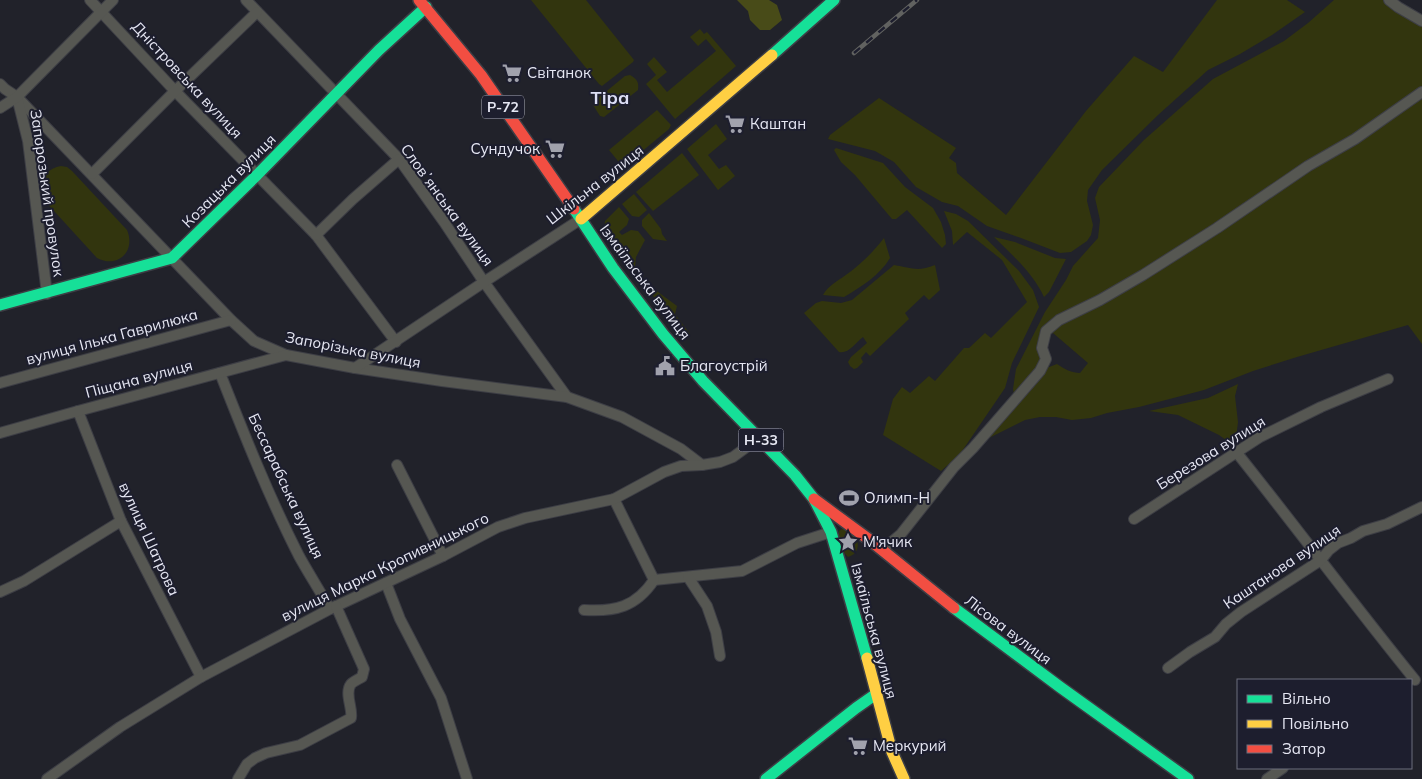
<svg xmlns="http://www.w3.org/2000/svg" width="1422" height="779" viewBox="0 0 1422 779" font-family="Mulish,sans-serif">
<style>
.green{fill:#32350e}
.forest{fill:#484b18}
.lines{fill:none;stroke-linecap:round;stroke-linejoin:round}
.street-casing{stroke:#3d3e45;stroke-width:12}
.fast-casing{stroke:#3d3e45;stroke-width:14}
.slow-casing{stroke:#3d3e45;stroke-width:14}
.jam-casing{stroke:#3d3e45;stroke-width:14}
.street{stroke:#565752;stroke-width:10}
.fast{stroke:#16e098;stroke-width:11}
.slow{stroke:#ffcf43;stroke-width:11}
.jam{stroke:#f24e42;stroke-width:11}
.rail-casing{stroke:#616260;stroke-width:4.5}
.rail{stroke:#1d1e2e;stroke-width:2.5;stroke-dasharray:8;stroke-linecap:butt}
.labels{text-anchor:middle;stroke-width:4;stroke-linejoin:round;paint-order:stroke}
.shield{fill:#1d1e2e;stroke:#aaabb8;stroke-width:1}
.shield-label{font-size:14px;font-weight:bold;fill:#e6e7f3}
.poi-label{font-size:15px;fill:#e6e7f3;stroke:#1d1e2e;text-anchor:start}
.street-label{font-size:15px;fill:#e6e7f3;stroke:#1d1e2e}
.quarter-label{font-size:18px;font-weight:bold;fill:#dcdef5;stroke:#1d1e2e}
</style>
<rect width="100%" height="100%" fill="#21222a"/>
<g class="green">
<path d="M531,0h55l48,60 -1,2 -31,24 -3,-2z"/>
<path d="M1217,0h70l18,12 -33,23 -32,19 -32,16 -50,45 -56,55 -14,20 -1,11 6,24 -2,10 -4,6 -16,11 -11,1 -39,-15 -34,-12 -29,-20 -16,-4 -26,-15 -22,-25 -19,-11 -47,-12 2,-4 49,-37 77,50 -7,10 7,5 1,10 49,42 80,-104 48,-55 29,16z"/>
<path d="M1334,0h49l14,11 25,15v318l-14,-19 -111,32 -44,14 -49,19 -65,17 -32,6 -16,5 -19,2 -16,-3h-16l-15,3 -44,22 63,-73 13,-5c7,5 15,9 23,9l8,-10 -35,-30 -4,2 -12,34 -23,26 -1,-6 3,-20 29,-57 21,-32 7,-14 25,-28 2,-18 -5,-22 4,-11 45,-47 69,-61 71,-38 24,-18z"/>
<path d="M700,29l4,5 3,-2 29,34 -61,53 -29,-35 10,-9 -9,-11 7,-7 13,15 -10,8 10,12 49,-41 -10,-12 -8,7 -8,-9z"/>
<path d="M630,75c7,4 9,7 8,15l-34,27 -4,-1 -7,-11 4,-6 28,-23z"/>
<path d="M657,110l14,15 -2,4 -46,38 -14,-17z"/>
<path d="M716,124l11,15 -19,16 11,14 7,-4 9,11 -17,14 -31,-41z"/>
<path d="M836,148l47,15 22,24 28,21 8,14 4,13 1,9 -4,4 -35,-38 -11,9h-4l-37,-44 -14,-13 -7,-12z"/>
<path d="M682,153l17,22 -46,36 -17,-19z"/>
<path d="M61,166l6,1 5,4 55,59c9,21 -9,39 -30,28l-53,-58c-8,-16 0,-31 17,-34z"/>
<path d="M634,194l13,16 -8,7 -7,-1 -10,-12z"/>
<path d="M619,207l10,12 -2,6 -8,7 3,3 9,-5 7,1 7,9 -9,17 -1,10 -3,2 -24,-31 -4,-8 1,-9z"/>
<path d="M944,211l12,3 12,7 51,50 14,19 6,17 -27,56 -7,25 -45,66 -19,17 -58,-36 10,-36 9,-12 8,6 19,-17 6,5 29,-33h5l16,-15 6,5 36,-36 -25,-42 -35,-28 -14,13 -1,-14z"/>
<path d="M649,213l12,16 1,5 5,7 -14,-2 -11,-13v-6z"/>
<path d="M994,237l21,5 40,16 11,1 -17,33 -5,5c-11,-24 -31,-41 -50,-60z"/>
<path d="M884,238l6,20c-10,17 -29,29 -46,39l-21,-2c5,-10 18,-16 27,-23 13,-10 24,-21 34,-34z"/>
<path d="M894,265c17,3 24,7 41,0l5,25 -11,10 -5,-5 -19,18 4,6 -39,37 -4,-4 -5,6 2,4 -6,6 -3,1 -4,-3 -2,-4 3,-5 16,-14 -4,-6c-8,6 -14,17 -24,15l-35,-39 12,-10 6,-2 19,2 11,-3z"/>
<path d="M654,289l23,17 -2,8 15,20 -4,4 -36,-46z"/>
<path d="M1238,384l-3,12 3,26 -2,16 -3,7 -14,-10 -41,-20 -29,-4 59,-13z"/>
<path d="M842,529c16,1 23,23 6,28 -6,-5 -10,-18 -9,-26z"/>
</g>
<path class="forest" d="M737,0h32l8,5 5,15 -12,10h-10l-10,-10 -2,-9z"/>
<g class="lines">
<defs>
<g id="street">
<path d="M90,0l85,91 141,144 80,107"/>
<path d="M246,0l153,159 45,63 40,60 83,115"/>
<path d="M1389,0l9,7 24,14"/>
<path d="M0,84l5,5 12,8 214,223 23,21 32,14 69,13 87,13 125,16 55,20 59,32 21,16"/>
<path d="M17,97l11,44 19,153"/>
<path d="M0,108l17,-11 96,-97"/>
<path d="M92,174l83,-83 82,-79"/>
<path d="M316,235l37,-36 46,-40"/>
<path d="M355,368l129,-86 97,-63"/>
<path d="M220,373c24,61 49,124 79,183 10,18 21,35 31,53"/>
<path d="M0,383l231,-63"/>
<path d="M78,411l43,110 80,156"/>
<path d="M0,433l78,-22 208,-56"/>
<path d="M1237,453c60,75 117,152 178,227"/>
<path d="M397,465l46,91"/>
<path d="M614,499l40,81 88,-9 55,-28 34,-11"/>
<path d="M1134,519l126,-82 61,-30 67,-28"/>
<path d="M882,550l19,-16 53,-67 19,-19 67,-77 6,-12 -4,-11 4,-17 13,-11 41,-20 43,-25 74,-47 91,-62 47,-27 67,-47"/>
<path d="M688,577l19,29 9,26 4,24"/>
<path d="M386,583l14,36 41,79 26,81"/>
<path d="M0,592l24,-11 97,-60"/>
<path d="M584,610c31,2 52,-3 70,-30"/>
<path d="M1168,668l22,-16 25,-15 11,-13 15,-12 80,-52 8,-10 9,-7 13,-5 12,-7 24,-7 35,-17"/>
<path d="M47,779l73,-52 81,-50 129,-68 113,-53 55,-29 27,-9 89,-19 50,-27 17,-6 21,-1 18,-3 13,-5 26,-19"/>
<path d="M238,779l9,-15 8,-6 11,-5 34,-8 51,-27c2,-10 -7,-25 0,-34 3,-3 8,-5 11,-7l2,-8 -28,-63"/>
<path d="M1267,779l16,-11"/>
</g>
<g id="fast">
<path d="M772,55l62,-55"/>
<path d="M574,209l39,59 50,66 40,47 92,94 19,24 17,33 36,126"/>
<path d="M0,305l172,-47 85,-83 122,-125 47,-43"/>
<path d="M954,608l106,79 128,92"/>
<path d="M766,779l90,-71 20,-14"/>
</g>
<g id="slow">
<path d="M581,219l191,-164"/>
<path d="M867,658l25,94 12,27"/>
</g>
<g id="jam">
<path d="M419,0l62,75 93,134"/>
<path d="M814,499l57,42 83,67"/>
</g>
</defs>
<use href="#street" class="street-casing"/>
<use href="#fast" class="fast-casing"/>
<use href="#slow" class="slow-casing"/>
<use href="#jam" class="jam-casing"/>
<use href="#street" class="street"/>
<use href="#fast" class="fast"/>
<use href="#slow" class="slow"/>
<use href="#jam" class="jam"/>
<defs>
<path id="rail" d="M854,53l63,-53"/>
</defs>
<use href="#rail" class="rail-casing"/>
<use href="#rail" class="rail"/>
</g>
<defs>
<symbol id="supermarket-bare" viewBox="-9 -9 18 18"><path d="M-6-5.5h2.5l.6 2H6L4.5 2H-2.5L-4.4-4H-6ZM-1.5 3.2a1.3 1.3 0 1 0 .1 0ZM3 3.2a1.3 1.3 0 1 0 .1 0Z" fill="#a1a2ad" stroke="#1d1e2e" stroke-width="2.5" paint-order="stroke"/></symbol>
<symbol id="civic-bare" viewBox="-9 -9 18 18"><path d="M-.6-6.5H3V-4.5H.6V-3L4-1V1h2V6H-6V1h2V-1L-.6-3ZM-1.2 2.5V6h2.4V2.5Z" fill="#a1a2ad" stroke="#1d1e2e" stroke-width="2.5" paint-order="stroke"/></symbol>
<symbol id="stadium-bare" viewBox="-9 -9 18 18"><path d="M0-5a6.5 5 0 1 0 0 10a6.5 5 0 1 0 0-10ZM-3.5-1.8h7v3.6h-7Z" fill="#a1a2ad" stroke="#1d1e2e" stroke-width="2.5" paint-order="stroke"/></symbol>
<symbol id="sight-bare" viewBox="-9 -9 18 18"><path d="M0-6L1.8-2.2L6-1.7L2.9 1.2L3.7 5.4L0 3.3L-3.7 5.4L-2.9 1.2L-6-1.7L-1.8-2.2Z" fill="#a1a2ad" stroke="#1d1e2e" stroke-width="2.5" paint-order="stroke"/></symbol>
</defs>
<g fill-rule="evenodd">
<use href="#supermarket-bare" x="498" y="59" width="28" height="28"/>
<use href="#supermarket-bare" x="721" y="110" width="28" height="28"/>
<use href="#supermarket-bare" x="541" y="135" width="28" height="28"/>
<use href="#civic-bare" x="651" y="352" width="28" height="28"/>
<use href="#stadium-bare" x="835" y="484" width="28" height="28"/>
<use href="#sight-bare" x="834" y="528" width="28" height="28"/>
<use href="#supermarket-bare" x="844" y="732" width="28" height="28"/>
</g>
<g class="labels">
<g class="shield">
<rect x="482" y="95.5" width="42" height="23" rx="4"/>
<rect x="738.5" y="428.5" width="45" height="23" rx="4"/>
</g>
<g class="shield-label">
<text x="503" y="112">Р-72</text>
<text x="761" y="445">Н-33</text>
</g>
<g class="poi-label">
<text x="527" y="78">Світанок</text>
<text x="750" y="129">Каштан</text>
<text x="540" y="154" text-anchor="end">Сундучок</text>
<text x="680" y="371">Благоустрій</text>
<text x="864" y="503">Олимп-Н</text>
<text x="863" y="547">М'ячик</text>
<text x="873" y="751">Меркурий</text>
</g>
<g class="street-label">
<text transform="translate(187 80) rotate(47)" y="5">Дністровська вулиця</text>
<text transform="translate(229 181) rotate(-45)" y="5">Козацька вулиця</text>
<text transform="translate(595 185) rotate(-38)" y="5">Шкільна вулиця</text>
<text transform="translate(47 193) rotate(82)" y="5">Запорозький провулок</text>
<text transform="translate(447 205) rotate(54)" y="5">Словʼянська вулиця</text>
<text transform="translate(645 282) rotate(53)" y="5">Ізмаїльська вулиця</text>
<text transform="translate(112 337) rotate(-15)" y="5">вулиця Ілька Гаврилюка</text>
<text transform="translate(353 350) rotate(11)" y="5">Запорізька вулиця</text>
<text transform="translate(139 379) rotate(-15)" y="5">Піщана вулиця</text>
<text transform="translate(1211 453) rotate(-32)" y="5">Березова вулиця</text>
<text transform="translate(286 486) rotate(65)" y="5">Бессарабська вулиця</text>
<text transform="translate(149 539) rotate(65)" y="5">вулиця Шатрова</text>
<text transform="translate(385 567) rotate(-26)" y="5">вулиця Марка Кропивницького</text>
<text transform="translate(1282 567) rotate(-34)" y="5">Каштанова вулиця</text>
<text transform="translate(1008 630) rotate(37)" y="5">Лісова вулиця</text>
<text transform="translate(874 631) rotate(75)" y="5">Ізмаїльська вулиця</text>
</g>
<g class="quarter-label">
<text x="610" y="104">Тіра</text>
</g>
</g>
<rect x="1237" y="679" width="175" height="90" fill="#1d1e2e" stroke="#6d6e7d"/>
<rect x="1247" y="695" width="25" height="8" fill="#16e098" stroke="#6d6e7d"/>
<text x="1282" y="704" font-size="15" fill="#e6e7f3">Вільно</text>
<rect x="1247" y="720" width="25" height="8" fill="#ffcf43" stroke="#6d6e7d"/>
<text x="1282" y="729" font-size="15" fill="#e6e7f3">Повільно</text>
<rect x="1247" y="745" width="25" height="8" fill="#f24e42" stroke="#6d6e7d"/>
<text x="1282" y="754" font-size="15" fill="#e6e7f3">Затор</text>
</svg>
